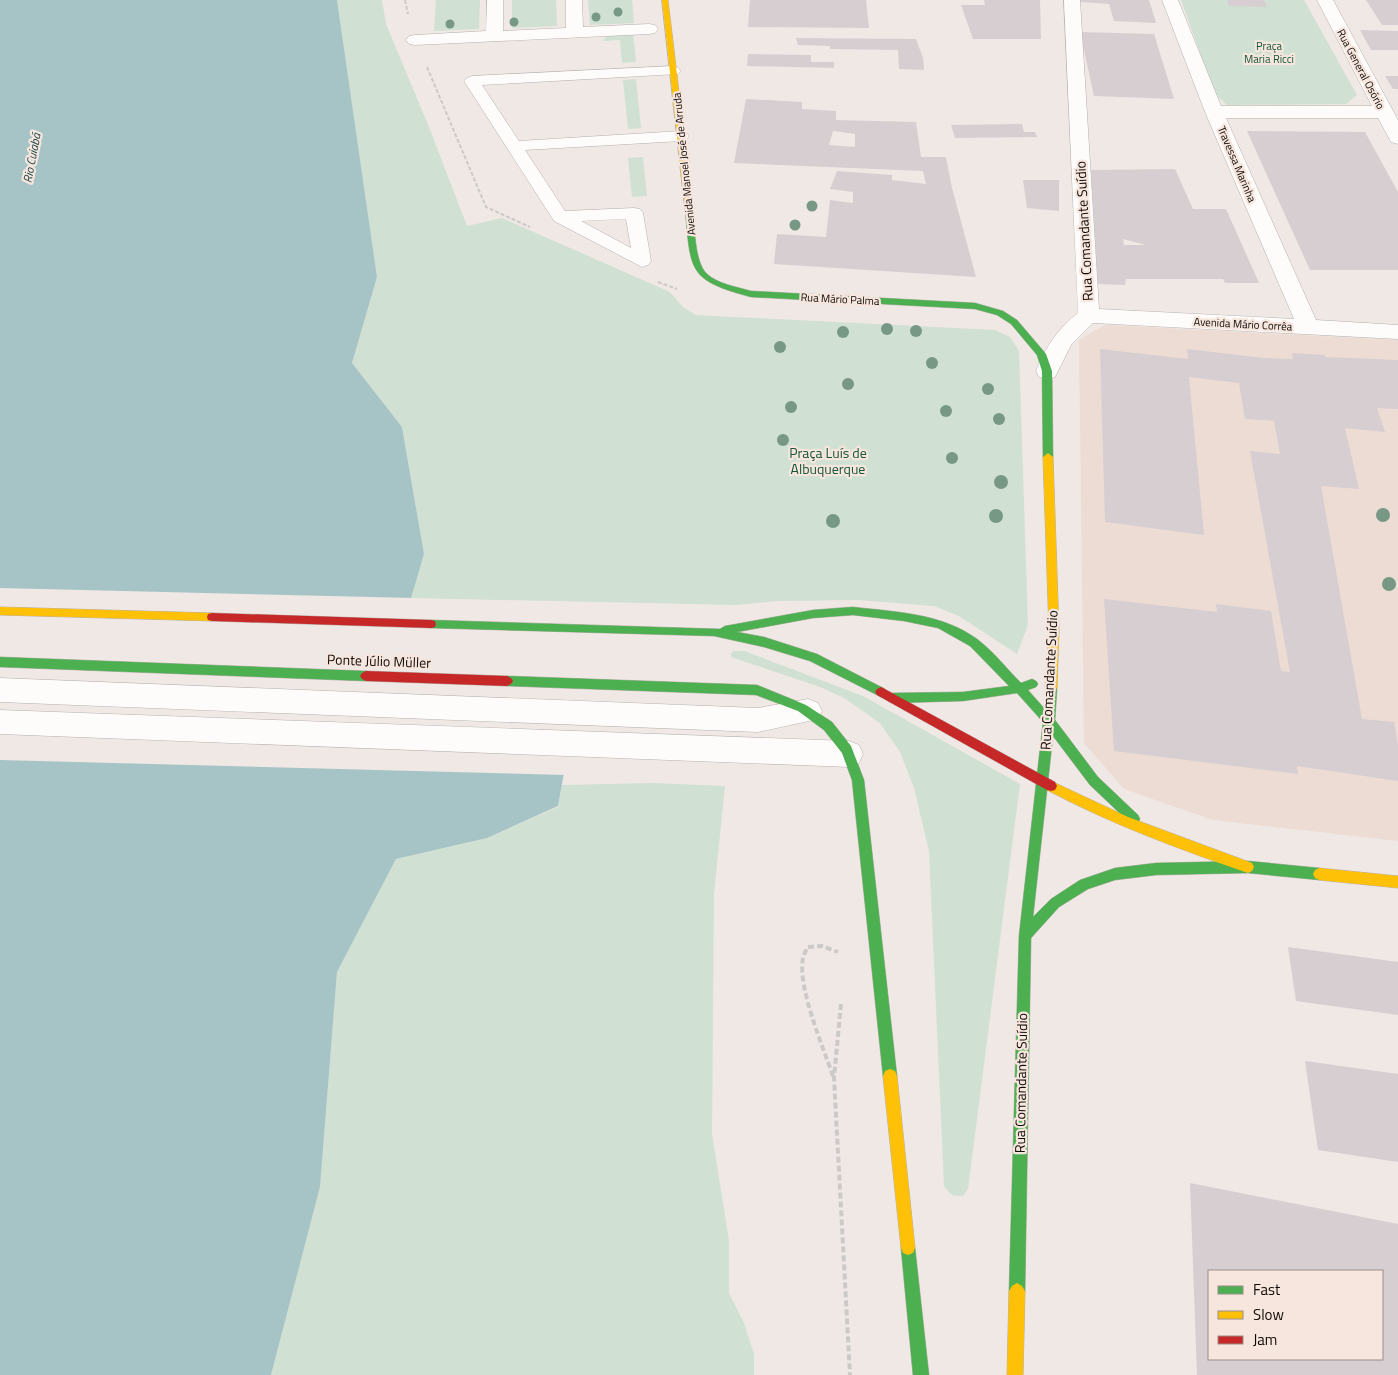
<svg xmlns="http://www.w3.org/2000/svg" width="1398" height="1375" viewBox="0 0 1398 1375" font-family="'Titillium Web',sans-serif">
<style>
.built{fill:#ecdcd4}
.green{fill:#d0e0d3}
.water{fill:#a6c4c5}
.pier{fill:#f0e8e4}
.building{fill:#d7ced2;fill-rule:evenodd}
.lines{fill:none;stroke-linecap:round;stroke-linejoin:round}
.lane-casing{stroke:#b6afac;stroke-width:1}
.street-casing{stroke:#b6afac;stroke-width:1}
.fast-casing{stroke:#b6afac;stroke-width:1}
.slow-casing{stroke:#b6afac;stroke-width:1}
.jam-casing{stroke:#b6afac;stroke-width:1}
.path-far1{stroke:#cccac8;stroke-width:2;stroke-dasharray:4 2;stroke-linecap:butt}
.path{stroke:#cccac8;stroke-width:4;stroke-dasharray:6 3;stroke-linecap:butt}
.lane{fill:#fdfcfb;fill-rule:evenodd}
.street{fill:#fdfcfb;fill-rule:evenodd}
.fast{fill:#4caf50;fill-rule:evenodd}
.slow{fill:#ffc107;fill-rule:evenodd}
.jam{fill:#c62828;fill-rule:evenodd}
.tree{fill:#789886}
.labels{text-anchor:middle;stroke-width:4.5;stroke-linejoin:round;paint-order:stroke}
.far-park-label{font-size:11px;fill:#15563a;stroke:#f6e6de}
.far-street-label{font-size:11px;fill:#100b08;stroke:#f6e6de}
.far-water-label{font-size:12px;font-style:italic;fill:#194548;stroke:#f6e6de}
.street-label{font-size:14px;fill:#100b08;stroke:#f6e6de}
.park-label{font-size:14px;fill:#15563a;stroke:#f6e6de}
</style>
<rect width="100%" height="100%" fill="#f0e8e4"/>
<path class="built" d="M1105,325l293,15v501l-185,-21 -89,-31 -40,-46 -5,-403z"/>
<g class="green">
<path d="M337,0h45l4,24 43,103 38,99 35,-8 168,74 13,15 13,8 299,15 15,7 9,14 9,274 -11,29 -58,-38 -25,-10 -76,-6 -80,1 -42,4 -326,-7 14,-44 -22,-127 -50,-64 25,-86z"/>
<path d="M436,0h44l-1,29 -45,2z"/>
<path d="M512,0h44l1,26 -45,2z"/>
<path d="M588,0h44l2,23 -44,2z"/>
<path d="M1181,0h123l53,95 -11,9 -119,1 -12,-11z"/>
<path d="M633,32l3,30 -14,1 -2,-23 -17,1c6,-10 20,-8 30,-9z"/>
<path d="M636,79l5,49 -13,1 -5,-49z"/>
<path d="M643,157l4,39 -15,1 -4,-39z"/>
<path d="M734,651h10l119,45 157,88 -52,405 -5,7c-10,0 -13,-1 -19,-10l-15,-335 -15,-63 -14,-36 -20,-29 -36,-25 -24,-11 -89,-30v-4z"/>
<path d="M653,783l72,3 -11,108 -2,240 17,107v52l15,30 10,31v21h-483l49,-188 17,-215 59,-113 91,-21 71,-31 4,-22z"/>
</g>
<path class="water" d="M0,0h337l40,277 -25,86 50,64 22,127 -13,44 42,36 115,117 -10,55 -71,32 -91,21 -59,113 -17,215 -49,188h-271z"/>
<path class="pier" d="M0,588l414,10 41,34 66,31 32,43 18,45 -4,24 -567,-15z"/>
<g class="building">
<path d="M750,0h116l3,28 -121,-1z"/>
<path d="M984,0h56l1,39h-68l-12,-34h24z"/>
<path d="M1080,0h69l7,23 -42,-2 -5,-17 -28,-2z"/>
<path d="M1227,0h37l3,7 -38,-1z"/>
<path d="M1366,0h32v25h-16z"/>
<path d="M1360,30l38,1v19h-27z"/>
<path d="M1080,32l74,2 20,65 -80,-3z"/>
<path d="M796,38l120,1 7,19 1,12 -25,-1 -1,-19 -68,-1v-3l-32,-1z"/>
<path d="M748,54l63,1v7h23v6l-87,-2z"/>
<path d="M1385,76h13v13h-5z"/>
<path d="M746,99l56,3v7l34,2v9l80,2 5,35h25l6,31 24,89 -202,-13 3,-30 49,3 4,-37 23,3v-11l-23,-3 7,-18 55,4v5l34,4 -3,-13 -189,-8zM833,131l22,3v13l-26,-2z"/>
<path d="M1022,124l2,8h11l2,5 -82,1 -4,-13z"/>
<path d="M1247,131l118,1 33,60v78h-88z"/>
<path d="M1175,169l18,40h33l33,74h-34l-2,-4h-97l-1,6 -27,-1 -7,-114zM1123,239l23,6h-22z"/>
<path d="M1023,180h36v31l-32,-3z"/>
<path d="M1100,349l88,10 -1,-10 77,9 29,1 -1,-6 33,2 1,2 72,3v49l-21,-1 8,24 -40,-4 14,61 -38,-3 41,233 32,3 4,24v35l-101,-15 1,8 -184,-23 -10,-152 113,13 -1,-8 55,7 10,60 9,1 -40,-221 30,3 -6,-33 -29,-2 -6,-36 -50,-6 15,158 -99,-13z"/>
<path d="M1288,947l110,15v53l-102,-14z"/>
<path d="M1305,1061l93,13v88l-80,-12z"/>
<path d="M1190,1183l208,41v151h-201zM1209,1271h173v88h-173z"/>
</g>
<g class="lines">
<defs>
<path id="lane" d="M673,66l5,2 3,3 -3,3 -196,11 37,56 162,-10 6,2 2,3 -2,3 -6,2 -156,9 40,61 69,-3 6,1 3,4 8,48 -3,4 -6,2 -88,-46 -90,-140 3,-3 5,-2zM626,219l5,29 -50,-27z"/>
<g id="street">
<path d="M487,0h16v31l63,-3v-28h16l1,27 66,-3 6,1 3,4 -3,4 -6,1 -234,11 -6,-1 -3,-4 3,-4 6,-1 71,-4z"/>
<path d="M1064,0h16l19,309 195,10 -89,-207 -43,-112h16l43,106h151l-55,-106h16l65,120v24l-7,-2 -13,-24h-152l90,202 82,5v14l-305,-16 -22,22 -16,32 -8,2 -8,-2 -3,-6c9,-23 22,-43 42,-58z"/>
<path d="M0,678l758,30 50,-9 10,4 4,8 -4,8 -60,13 -758,-30z"/>
<path d="M0,710l849,31 10,4 4,9 -4,9 -10,4 -849,-33z"/>
</g>
<g id="fast">
<path d="M689,206l4,3c2,17 1,53 14,65 11,10 30,13 44,17l224,12 28,8 14,9 29,34 6,17 1,86 -2,3 -3,1 -5,-4 -1,-86 -5,-16 -26,-31 -14,-9 -22,-6 -224,-12c-64,-17 -60,-26 -66,-88z"/>
<path d="M853,607c43,5 88,6 124,32 16,12 30,30 44,44l11,-4 4,2 2,3 -2,3 -8,3 16,18 3,-23h8l2,3 -2,32 43,57 40,38 2,4 -2,4 -4,2 -4,-2 -40,-38 -37,-49 -20,181 18,-18 29,-19 35,-12 41,-5 92,-2 71,7 4,2 2,4 -2,4 -4,2 -71,-7 -92,2 -41,5 -27,9 -29,18 -28,31 -6,353 -3,5 -5,3 -5,-3 -3,-5 10,-355 24,-214 -26,-29 -54,8 -71,2 -4,-2 -2,-3 2,-3 4,-2 71,-1 46,-6 -39,-40 -32,-18 -34,-7 -51,-6 -40,3 -76,14 27,5 53,17 68,35 2,3 -2,3 -4,2 -71,-36 -46,-14 -50,-11 -283,-8 -4,-1 -1,-3 1,-3 4,-1 289,9 5,-3 88,-16z"/>
<path d="M0,657l366,14 4,2 2,3 -2,3 -4,2 -366,-14z"/>
<path d="M507,676l250,9 49,20 26,17 19,24 13,34 33,296 -2,5 -5,2 -5,-2 -2,-5 -31,-296 -10,-27 -18,-23 -26,-19 -42,-16 -249,-9 -4,-2 -2,-3 2,-3z"/>
<path d="M908,1241l5,2 2,5 14,127h-16l-12,-127 2,-5z"/>
</g>
<g id="slow">
<path d="M662,0h6l25,209 -4,3 -4,-3z"/>
<path d="M1048,453l5,4 6,174 -2,57 -2,3h-8l-2,-3 4,-57 -6,-174z"/>
<path d="M0,607l212,6 4,1 1,3 -1,3 -4,1 -212,-6z"/>
<path d="M1051,781l77,36 124,46 2,4 -2,4 -4,2c-69,-24 -137,-49 -201,-83l-2,-4 2,-4z"/>
<path d="M1319,868l79,8v12l-79,-8 -4,-2 -2,-4 2,-4z"/>
<path d="M890,1069l5,2 2,5 18,172 -2,5 -5,2 -5,-2 -2,-5 -18,-172 2,-5z"/>
<path d="M1017,1283l5,3 3,5 -2,84h-16l2,-84 3,-5z"/>
</g>
<g id="jam">
<path d="M212,613l219,7 4,1 1,3 -1,3 -4,1 -219,-7 -4,-1 -1,-3 1,-3z"/>
<path d="M366,671l141,5 4,2 2,3 -2,3 -4,2 -141,-5 -4,-2 -2,-3 2,-3z"/>
<path d="M881,687l174,95 2,4 -2,4 -4,1 -4,-1 -170,-95 -2,-3 2,-3z"/>
</g>
</defs>
<use href="#lane" class="lane-casing"/>
<use href="#street" class="street-casing"/>
<use href="#fast" class="fast-casing"/>
<use href="#slow" class="slow-casing"/>
<use href="#jam" class="jam-casing"/>
<g class="path-far1">
<path d="M405,0l3,14"/>
<path d="M427,67l59,140 44,20"/>
<path d="M658,282l19,7"/>
</g>
<g class="path">
<path d="M841,1004l-7,74 16,297"/>
<path d="M833,1076c-10,-29 -36,-90 -30,-118 1,-4 3,-8 5,-11l14,-1 16,6"/>
</g>
<use href="#lane" class="lane"/>
<use href="#street" class="street"/>
<use href="#fast" class="fast"/>
<use href="#slow" class="slow"/>
<use href="#jam" class="jam"/>
</g>
<g class="tree">
<circle cx="618" cy="12" r="4.5"/>
<circle cx="596" cy="17" r="4.5"/>
<circle cx="514" cy="22" r="4.5"/>
<circle cx="450" cy="24" r="4.5"/>
<circle cx="812" cy="206" r="5.5"/>
<circle cx="795" cy="225" r="5.5"/>
<circle cx="887" cy="329" r="6"/>
<circle cx="916" cy="331" r="6"/>
<circle cx="843" cy="332" r="6"/>
<circle cx="780" cy="347" r="6"/>
<circle cx="932" cy="363" r="6"/>
<circle cx="848" cy="384" r="6"/>
<circle cx="988" cy="389" r="6"/>
<circle cx="791" cy="407" r="6"/>
<circle cx="946" cy="411" r="6"/>
<circle cx="999" cy="419" r="6"/>
<circle cx="783" cy="440" r="6"/>
<circle cx="952" cy="458" r="6"/>
<circle cx="1001" cy="482" r="7"/>
<circle cx="1383" cy="515" r="7"/>
<circle cx="996" cy="516" r="7"/>
<circle cx="833" cy="521" r="7"/>
<circle cx="1389" cy="584" r="7"/>
</g>
<g class="labels">
<g class="far-park-label">
<text x="1269" y="50">Praça<tspan x="1269" dy="13">Maria Ricci</tspan></text>
</g>
<g class="far-street-label">
<text transform="translate(1361 69) rotate(62)" y="4">Rua General Osório</text>
<text transform="translate(684 164) rotate(-96)" y="4">Avenida Manoel José de Arruda</text>
<text transform="translate(1237 164) rotate(67)" y="4">Travessa Marinha</text>
<text transform="translate(840 299) rotate(3)" y="4">Rua Mário Palma</text>
<text transform="translate(1243 324) rotate(3)" y="4">Avenida Mário Corrêa</text>
</g>
<g class="far-water-label">
<text transform="translate(32 158) rotate(-79)" y="4">Rio Cuiabá</text>
</g>
<g class="street-label">
<text transform="translate(1084 231) rotate(-93)" y="5">Rua Comandante Suídio</text>
<text transform="translate(379 661) rotate(2)" y="5">Ponte Júlio Müller</text>
<text transform="translate(1049 680) rotate(-87)" y="5">Rua Comandante Suídio</text>
<text transform="translate(1021 1083) rotate(-89)" y="5">Rua Comandante Suídio</text>
</g>
<g class="park-label">
<text x="828" y="458">Praça Luís de<tspan x="828" dy="16">Albuquerque</tspan></text>
</g>
</g>
<rect x="1208" y="1270" width="175" height="90" fill="#f6e6de" stroke="#9a8e88"/>
<rect x="1218" y="1286" width="25" height="8" fill="#4caf50" stroke="#9a8e88"/>
<text x="1253" y="1295" font-size="15" fill="#100b08">Fast</text>
<rect x="1218" y="1311" width="25" height="8" fill="#ffc107" stroke="#9a8e88"/>
<text x="1253" y="1320" font-size="15" fill="#100b08">Slow</text>
<rect x="1218" y="1336" width="25" height="8" fill="#c62828" stroke="#9a8e88"/>
<text x="1253" y="1345" font-size="15" fill="#100b08">Jam</text>
</svg>
